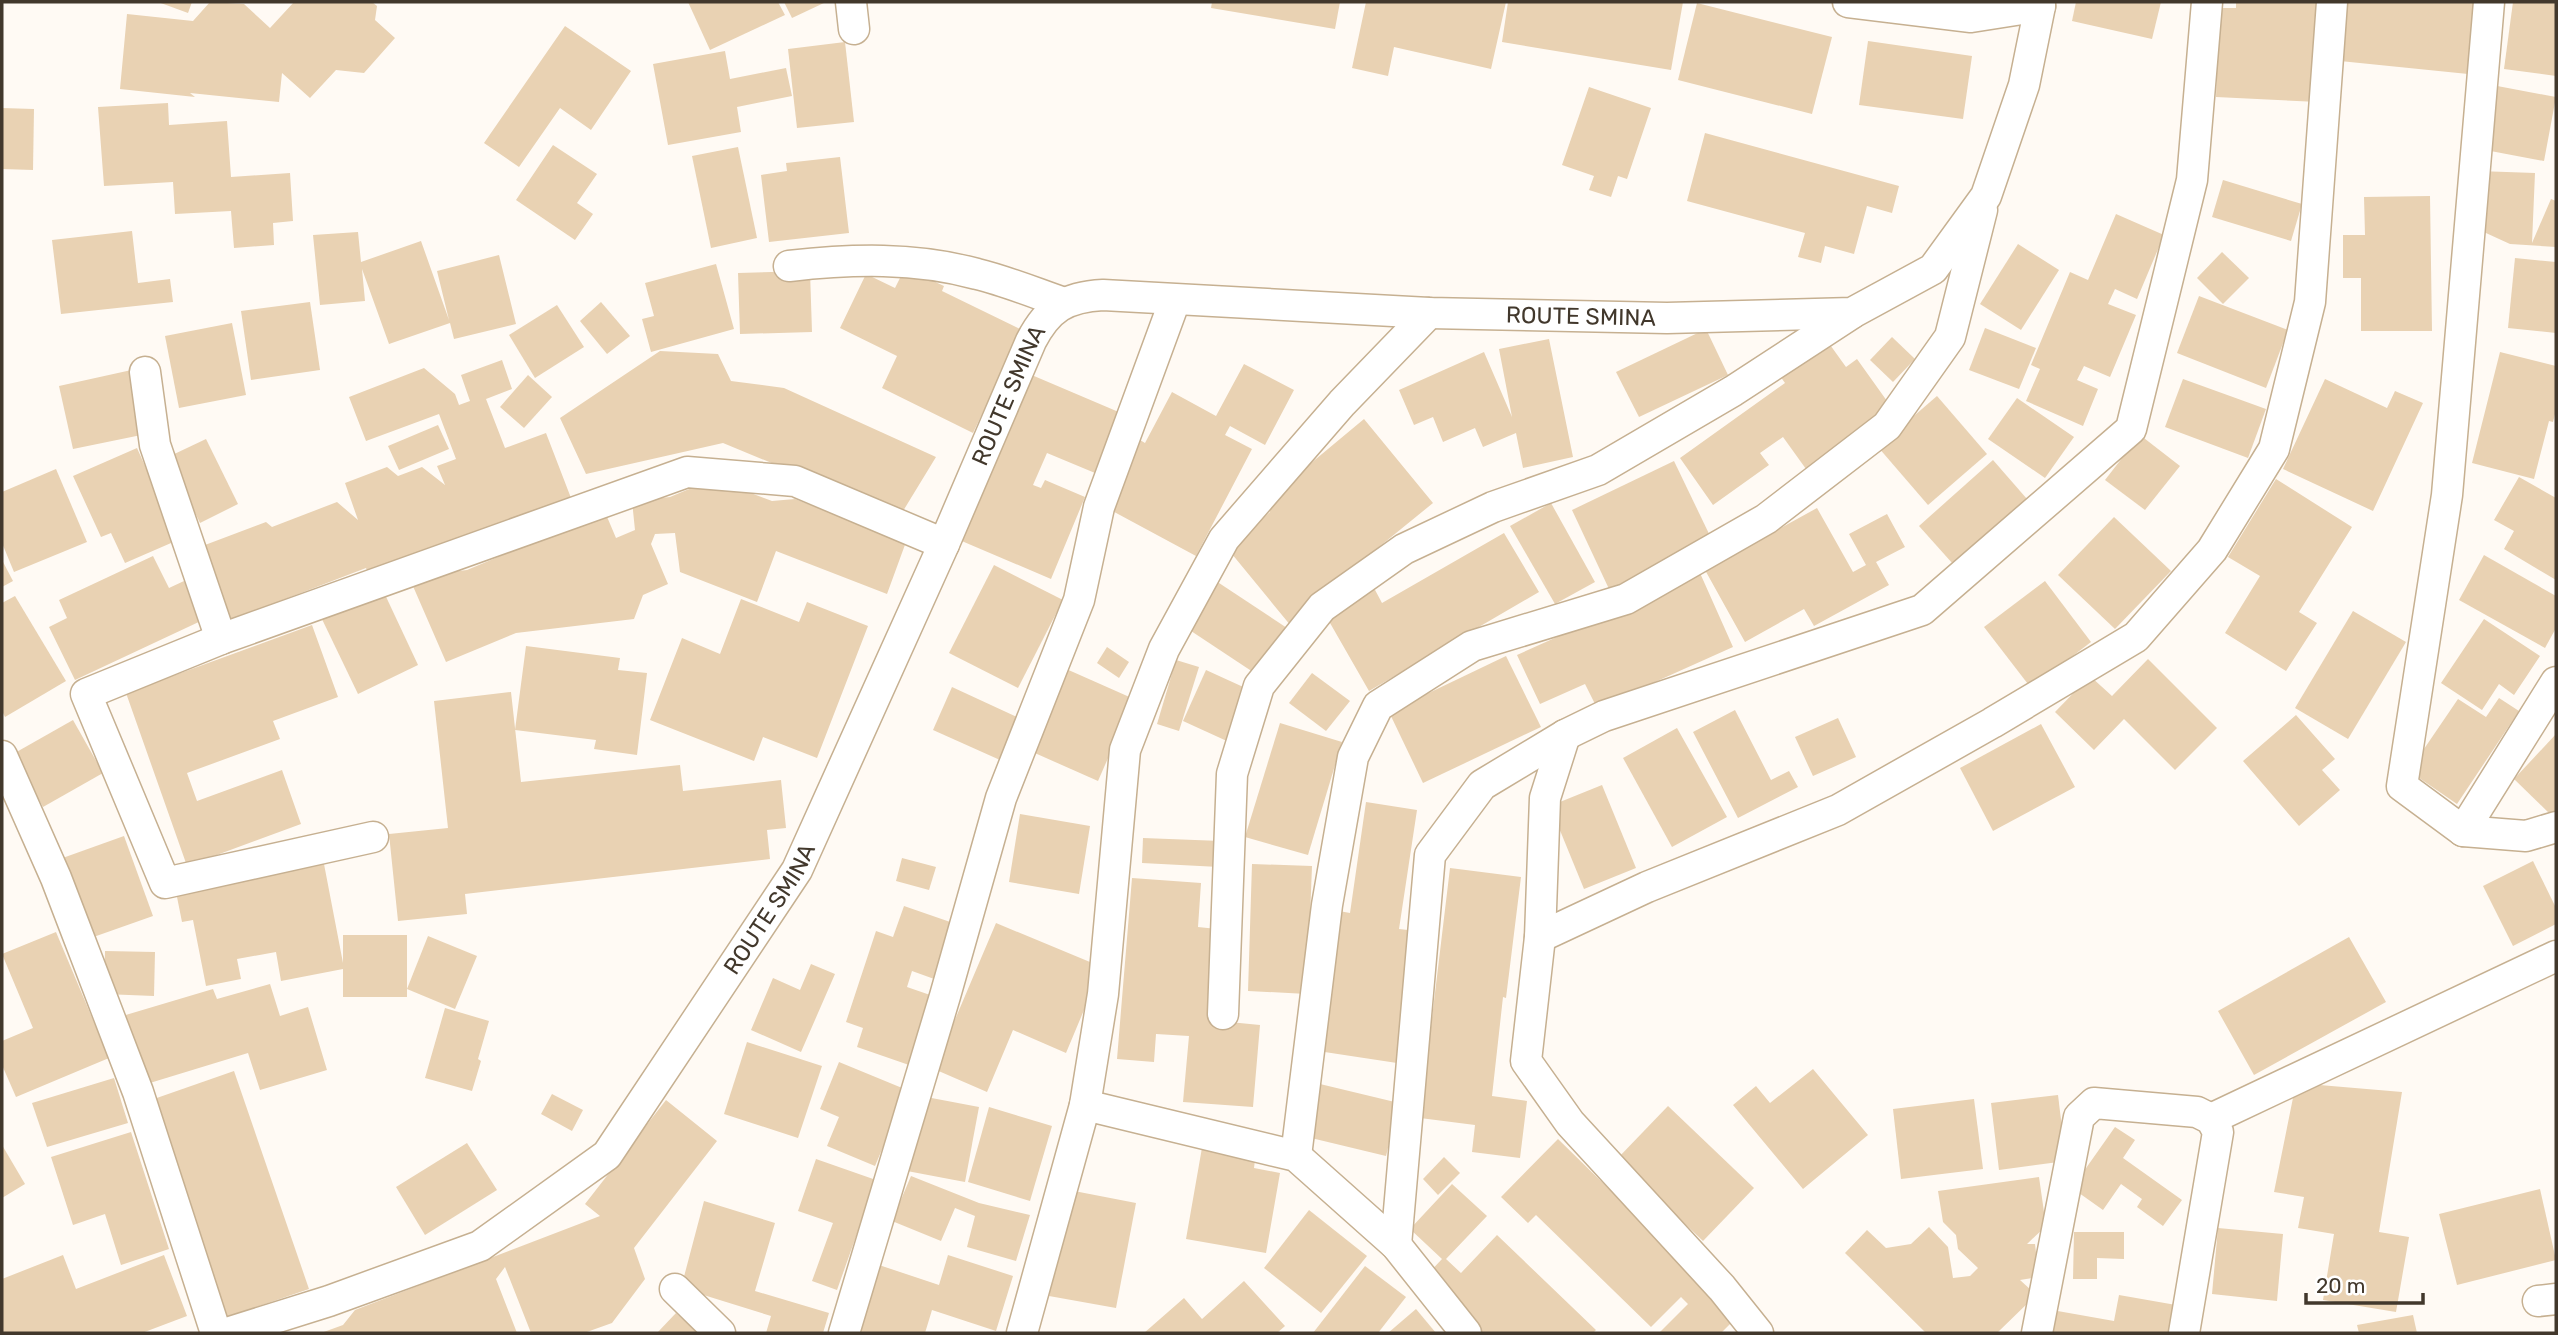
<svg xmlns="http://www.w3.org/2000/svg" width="2558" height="1335" viewBox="0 0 2558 1335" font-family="Rubik,sans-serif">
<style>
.building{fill:#e9d2b3}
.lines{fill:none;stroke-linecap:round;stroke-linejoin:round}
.minor-casing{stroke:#c6b091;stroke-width:33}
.minor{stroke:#fff;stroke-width:30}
.labels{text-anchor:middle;stroke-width:5;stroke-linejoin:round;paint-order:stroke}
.street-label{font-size:23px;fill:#42382c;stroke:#fff}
</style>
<rect width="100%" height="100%" fill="#fffaf4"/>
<g class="building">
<path d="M158,2h34l-4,11z"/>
<path d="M210,2l34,2 26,24 24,-26h78l5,4 -2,14 20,18 -31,35 -28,-3 -26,28 -28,-25 -3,29 -89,-9 5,4 -75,-8 7,-75 66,7z"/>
<path d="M688,2h90l7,13 -75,35z"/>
<path d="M784,2h42l-34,16z"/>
<path d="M1212,2h128l-5,27 -124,-21z"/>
<path d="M1366,2h140l-15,67 -97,-22 -6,29 -36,-8z"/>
<path d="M1508,2h175l-12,68 -169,-28z"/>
<path d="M2076,2h85l-9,37 -80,-18z"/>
<path d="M2236,2h86l-4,100 -102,-5 3,-89h17z"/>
<path d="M2346,2h130l-8,72 -128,-13z"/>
<path d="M2513,2h43v74l-52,-7z"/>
<path d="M1697,3l135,34 -20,77 -134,-34z"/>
<path d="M565,26l66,45 -40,59 -31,-22 -41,59 -35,-24z"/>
<path d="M1868,41l104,15 -9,63 -104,-14z"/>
<path d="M845,42l9,80 -57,6 -9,-79z"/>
<path d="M725,51l5,28 56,-11 6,28 -55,11 4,25 -73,13 -15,-81z"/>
<path d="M2492,85l64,12 -12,64 -64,-12z"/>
<path d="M1589,87l62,21 -24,71 -9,-3 -7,21 -22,-7 5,-14 -32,-11z"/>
<path d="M168,103l1,22 58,-4 4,56 59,-4 3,48 -20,2 1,22 -40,3 -3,-37 -56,3 -2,-32 -69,4 -6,-79z"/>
<path d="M2,108l32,1 -1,61 -31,-1z"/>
<path d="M1705,133l194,53 -7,27 -25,-7 -13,48 -29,-8 -4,17 -23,-6 7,-24 -118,-32z"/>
<path d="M553,145l44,29 -20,29 16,11 -18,26 -59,-40z"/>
<path d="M738,147l19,91 -46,10 -19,-92z"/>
<path d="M840,157l9,76 -80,9 -8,-67 26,-4 -1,-8z"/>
<path d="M2478,171l57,2 -3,70 19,-44 5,2v46l-46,-3 -35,-16z"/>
<path d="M2223,180l79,24 -11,37 -79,-24z"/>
<path d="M2430,196l2,135h-71v-53h-18v-43h22l-1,-38z"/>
<path d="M2116,214l48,21 -27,64 -22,-10 -7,15 28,11 -26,62 -26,-11 -7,14 21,9 -15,37 -57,-25 14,-32 -9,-4 39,-93 18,8z"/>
<path d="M132,231l6,52 32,-4 3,23 -112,12 -9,-74z"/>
<path d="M358,232l3,30 60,-21 28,79 -12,-49 62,-16 17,69 -62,15 -4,-16 -61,21 -27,-75 3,32 -45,4 -7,-70z"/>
<path d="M2018,244l41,26 -38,60 -41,-26z"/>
<path d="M2222,252l27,26 -26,26 -26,-26z"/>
<path d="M2515,258l41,4v71l-48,-5z"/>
<path d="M716,264l18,65 -83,23 -9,-33 12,-3 -9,-33z"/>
<path d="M905,268l39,18 -2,5 80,39 -49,103 -91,-45 15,-32 -57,-28 26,-54 29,14z"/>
<path d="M810,271l2,61 -72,2 -2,-61z"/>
<path d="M2199,296l89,34 -22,58 -89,-35z"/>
<path d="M310,302l10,68 -69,10 -10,-69z"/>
<path d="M601,302l29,34 -23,18 -27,-33z"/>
<path d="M557,305l27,42 -49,31 -26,-43z"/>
<path d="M232,323l14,72 -67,13 -14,-72z"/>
<path d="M1985,328l51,20 -17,41 -50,-19z"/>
<path d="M1706,329l22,46 -89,42 -23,-45z"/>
<path d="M1892,337l23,22 -22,23 -23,-22z"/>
<path d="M1549,339l24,118 -50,11 -7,-35 -33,14 -8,-19 -32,14 -10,-25 -19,8 -15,-35 85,-38 28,65 -13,-68z"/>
<path d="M1828,342l18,25 11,-8 35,49 -86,61 -23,-32 -23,16 9,12 -56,40 -33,-47 105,-75 -5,-7z"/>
<path d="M660,351l58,3 13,27 53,7 152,69 -36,59 -177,-73 -137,31 -26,-56z"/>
<path d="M2500,352l56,14v44l-3,12 -4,-1 -15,58 -62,-16z"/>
<path d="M502,360l10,29 -26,10 19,49 41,-15 25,65 -202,77 -3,-7 -141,54 -28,-74 69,-26 6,5 65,-25 21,18 -13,-37 42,-16 11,9 24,-9 23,18 -8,-19 19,-7 -17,-45 -73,27 -17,-44 75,-29 31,26 4,11 11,-4 -9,-26z"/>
<path d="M1244,364l50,26 -29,55 -35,-19 -5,9 27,14 -56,107 -91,-49 35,-67 5,3 27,-51 44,24z"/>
<path d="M136,369l15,64 -78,16 -14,-63z"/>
<path d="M1027,373l94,40 -26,60 -48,-20 -14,32 8,3 4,-8 40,17 -34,82 -94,-40z"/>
<path d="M528,375l24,22 -28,31 -24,-21z"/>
<path d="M2183,379l83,30 -18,49 -83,-31z"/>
<path d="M2325,379l62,29 8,-17 28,12 -50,108 -90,-42z"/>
<path d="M1937,396l50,58 -59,51 -50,-58z"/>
<path d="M2017,398l57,39 -29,41 -57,-39z"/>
<path d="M1364,419l69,84 -59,48 3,4 -86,71 -64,-78 43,-36 -7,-9z"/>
<path d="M438,425l11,24 -50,21 -11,-24z"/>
<path d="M2140,435l40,31 -35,44 -40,-30z"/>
<path d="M206,439l32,65 -38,19 -32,-66z"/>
<path d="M137,448l41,92 -53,23 -14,-30 -10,4 -28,-61z"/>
<path d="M1993,460l34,39 -74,65 -34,-38z"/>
<path d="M1674,461l38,79 -103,49 -37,-79z"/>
<path d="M56,469l31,73 -73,30 -12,-29v-51z"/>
<path d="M2519,477l37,21v82l-52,-31 10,-18 -20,-11z"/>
<path d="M713,479l59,22 23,-2 111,43 -19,52 -111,-43 -19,51 -77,-30 -5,-39 -20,1 -4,10 17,40 -25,11 -9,24 -118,14 -70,29 -37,-85 58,-7 138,-58 11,26 19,-8 -3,-29 38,-4z"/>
<path d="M2276,479l76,48 -53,85 18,11 -31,48 -61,-38 35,-57 -32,-19z"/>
<path d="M1551,503l44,79 -40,22 -45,-78z"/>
<path d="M1817,508l36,64 13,-7 -17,-31 38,-20 18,33 -29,15 13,23 -75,41 -10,-17 -59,33 -40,-72z"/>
<path d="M2114,517l57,54 -56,58 -57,-54z"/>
<path d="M1504,533l35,59 -170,99 -43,-75 48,-28 8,15z"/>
<path d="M2484,555l72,41v32l-11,20 -86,-48z"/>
<path d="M153,556l16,32 15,-7 19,39 -128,60 -26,-53 18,-9 -8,-18z"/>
<path d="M2,560l11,21 -11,6z"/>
<path d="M994,565l69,35 -45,88 -69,-35z"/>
<path d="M1700,573l33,74 -136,61 -12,-24 -45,20 -23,-49z"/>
<path d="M1216,581l77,51 -31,46 -77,-51z"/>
<path d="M2045,581l46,61 -60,46 -47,-61z"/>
<path d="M381,586l37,79 -60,29 -38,-79z"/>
<path d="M15,596l51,85 -61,36 -3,-6v-108z"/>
<path d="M741,599l58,23 8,-20 61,24 -51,132 -54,-21 -9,24 -104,-41 32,-82 38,16z"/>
<path d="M2353,611l53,31 -58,97 -53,-31z"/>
<path d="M2484,619l56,37 -26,39 -15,-11 -17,26 -41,-27z"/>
<path d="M312,625l26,72 -65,24 7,18 -93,34 10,28 85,-31 19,54 -114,42 -61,-173z"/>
<path d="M526,646l94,12 -2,12 29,3 -10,82 -43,-6 2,-9 -81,-10z"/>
<path d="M1107,647l22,15 -10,16 -22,-15z"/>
<path d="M1506,656l35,71 -118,56 -34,-71z"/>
<path d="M2148,659l69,69 -42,42 -51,-51 -30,31 -39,-38 35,-36 22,20z"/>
<path d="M1176,660l23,7 -20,64 -22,-7z"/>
<path d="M1064,668l70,31 -36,82 -70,-31z"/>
<path d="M1206,670l46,21 -23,51 -46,-21z"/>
<path d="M1312,673l38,28 -24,30 -37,-28z"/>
<path d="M952,687l67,31 -19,42 -67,-30z"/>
<path d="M511,692l10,90 159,-17 3,26 98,-11 5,48 -19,2 3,29 -305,35 2,20 -69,7 -9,-87 59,-6 -14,-127z"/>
<path d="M2499,698l20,13 -62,93 -48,-33 49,-72 28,18z"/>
<path d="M1735,710l36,70 18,-9 9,16 -60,31 -45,-86z"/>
<path d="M2296,715l39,44 -13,11 18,20 -41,36 -56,-65z"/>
<path d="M1838,718l18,39 -43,19 -18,-39z"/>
<path d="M73,720l30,53 -60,34 -30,-53z"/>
<path d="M1280,723l62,19 -34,113 -63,-18z"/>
<path d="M2041,724l34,63 -82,44 -33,-63z"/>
<path d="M1677,728l50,89 -55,30 -49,-89z"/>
<path d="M2556,734v77l-4,5 -38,-37z"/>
<path d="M1602,785l34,83 -52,21 -34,-83z"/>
<path d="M1366,802l51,8 -18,119 18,2 -20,132 -79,-12 21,-140 11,2z"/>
<path d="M1020,814l70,12 -11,68 -70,-12z"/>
<path d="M124,836l29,80 -68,24 -28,-80z"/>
<path d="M1143,838l78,3 -2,26 -77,-4z"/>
<path d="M902,858l34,9 -7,23 -33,-9z"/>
<path d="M2533,861l23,47v16l-43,22 -30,-60z"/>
<path d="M324,864l19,99v-28h64v62h-64v-28l-62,12 -5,-29 -39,7 4,20 -35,7 -13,-66 -11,2 -6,-30z"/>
<path d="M1252,864l60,2 -5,128 -59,-3z"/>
<path d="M1450,868l71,9 -15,121 -3,-1 -11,99 35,5 -7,57 -48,-6 3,-27 -55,-7z"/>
<path d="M1132,878l69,5 -3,44 19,2 -8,91 51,5 -7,82 -70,-5 6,-66 -33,-2 -2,28 -37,-3z"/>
<path d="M904,906l52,18 -19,56 -25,-9 -5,16 26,9 -24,69 -52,-18 6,-19 -17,-6 30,-91 17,6z"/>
<path d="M996,923l106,44 -36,86 -53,-23 -26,62 -53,-23z"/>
<path d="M56,932l53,126 -93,39 -14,-32v-24l31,-13 -31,-74z"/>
<path d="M428,936l49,20 -22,53 -48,-20z"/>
<path d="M2349,937l37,65 -132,73 -36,-64z"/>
<path d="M105,951l50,1 -1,44 -50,-2z"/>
<path d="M811,964l24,10 -34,78 -50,-22 22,-52 27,12z"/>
<path d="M270,984l10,32 28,-9 19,63 -67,20 -12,-37 -108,33 -21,-69 94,-28 4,10z"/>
<path d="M445,1008l44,13 -11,38 3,2 -9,30 -47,-13z"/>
<path d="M747,1042l75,24 -24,72 -74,-24z"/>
<path d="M839,1062l68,28 -32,76 -48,-20 12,-29 -19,-8z"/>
<path d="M1813,1069l55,66 -65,54 -70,-84 23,-19 14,17z"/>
<path d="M234,1071l75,218 -82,28 -76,-217z"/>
<path d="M114,1078l14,45 -81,24 -15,-44z"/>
<path d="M2296,1083l106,9 -23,140 30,5 -13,75 -73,-12 11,-66 -36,-6 6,-31 -30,-5z"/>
<path d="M1320,1084l79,19 -13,53 -79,-19z"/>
<path d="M552,1094l31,16 -11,21 -31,-17z"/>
<path d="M2058,1095l8,66 -67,9 -8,-67z"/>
<path d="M921,1096l58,11 -14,75 -58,-11z"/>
<path d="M1974,1099l9,70 -82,10 -8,-70z"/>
<path d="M666,1100l51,41 -83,107 11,31 -33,44 -28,10h-53l-26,-66 -9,12 21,54h-196l22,-8 12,-15 245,-94 -15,-12z"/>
<path d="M1668,1106l86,82 -51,53 -86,-82z"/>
<path d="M989,1107l63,19 -22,75 -62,-19z"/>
<path d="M2115,1127l20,13 -12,18 59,42 -19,26 -26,-19 5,-8 -21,-15 -18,26 -31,-22z"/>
<path d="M131,1132l38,117 -48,16 -16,-51 -32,11 -22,-68z"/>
<path d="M1558,1139l155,152 23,27 -15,15h-62l29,-29 -7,-7 -30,30 -115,-112 -8,8 -27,-26z"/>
<path d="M1203,1142l53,10 -2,16 26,5 -14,80 -80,-14z"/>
<path d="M467,1143l30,47 -72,45 -29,-48z"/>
<path d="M2,1145l23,39 -23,14z"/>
<path d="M1444,1157l16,16 -22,22 -15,-16z"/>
<path d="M816,1159l60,21 -39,110 -25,-9 21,-58 -35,-12z"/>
<path d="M911,1176l68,27 51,12 -14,46 -49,-14 8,-31 -20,-8 -14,33 -49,-20z"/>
<path d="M2039,1177l7,49 -19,18h8l4,33 -19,3 11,10 1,9 -35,34h-71l-81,-80 22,-23 19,18 25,-4 18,-17 19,20 5,31 17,-2 8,-8 -20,-19 -2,-14 -13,-13 -5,-31z"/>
<path d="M1452,1184l35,32 -41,43 15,14 36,-38 99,95 -3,3h-116l-52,-56 17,-18 -32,-30z"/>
<path d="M2540,1189l16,71 -99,25 -18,-71z"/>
<path d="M1069,1190l67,13 -20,105 -67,-12z"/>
<path d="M704,1201l71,22 -20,68 74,22 -6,20h-57l5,-17 -90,-28z"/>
<path d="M1309,1210l58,46 -46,57 -57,-45z"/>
<path d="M2218,1228l65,6 -6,67 -65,-7z"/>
<path d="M2074,1232h50v27l-27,-1v21h-24z"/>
<path d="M63,1255l13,34 88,-34 23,61 -45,17h-140v-54z"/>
<path d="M948,1255l65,21 -17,55 -64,-21 -7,23h-67l21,-68 60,20z"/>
<path d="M1365,1266l41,31 -28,36h-65z"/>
<path d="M1244,1281l41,45 -8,7h-133l40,-35 18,21z"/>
<path d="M2119,1295l57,10 -5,28h-123l4,-23 62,11z"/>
<path d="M1416,1309l20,24h-48z"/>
<path d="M676,1313l22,20h-41z"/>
<path d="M2413,1315l4,18h-58l-2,-8z"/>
</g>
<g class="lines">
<defs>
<g id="minor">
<path d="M851,2l3,27"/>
<path d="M1848,2l123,15 69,-11"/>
<path d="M2489,2l-42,493 -45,291 61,45 63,5 30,-9"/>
<path d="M789,266c63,-7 126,-9 188,8 29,7 58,19 87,29"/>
<path d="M145,372l10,73 66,194"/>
<path d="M1565,735l-20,63 -5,139 -14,124 44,62 152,165 36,45"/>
<path d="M2,756l54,122 82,214 78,241"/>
<path d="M2463,831l93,-149"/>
<path d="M373,837l-208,46 -79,-189 135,-55 466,-167 108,9 149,63"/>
<path d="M1540,937l107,-50 191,-77 154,-87 144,-86 76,-87 62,-101 36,-147 22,-300"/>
<path d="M1223,1014l9,-240 27,-88 63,-79 82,-58 89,-42 105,-37 135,-79 118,-77"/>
<path d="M1085,1105l211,51 100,89 70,88"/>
<path d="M2211,1119l345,-163"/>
<path d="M1296,1156l31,-251 26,-148 25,-51 94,-60 154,-47 140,-80 121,-93 63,-89 32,-127"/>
<path d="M1396,1245l34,-390 52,-70 83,-50 39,-19 318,-106 209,-181 61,-249 15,-178"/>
<path d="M675,1289l45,44"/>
<path d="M2538,1301l18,-2"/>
<path id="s1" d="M227,1333l102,-32 151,-55 127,-91 190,-285 147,-326 87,-203c17,-33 35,-44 72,-46l326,18 238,5 185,-5 81,-44 53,-73 38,-111 16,-79 -3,-4"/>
<path d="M844,1333l101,-337 56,-198 78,-198 20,-93 76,-207"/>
<path d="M1022,1333l63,-228 18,-111 22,-244 39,-101 60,-110 118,-136 87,-90"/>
<path d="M2037,1333l42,-216 15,-14 103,9 14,7 7,13 -34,201"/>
</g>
</defs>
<use href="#minor" class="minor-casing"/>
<use href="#minor" class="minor"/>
</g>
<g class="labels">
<g class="street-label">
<text dy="8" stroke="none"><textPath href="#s1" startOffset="1914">ROUTE SMINA</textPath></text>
<text dy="8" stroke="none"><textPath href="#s1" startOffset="1286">ROUTE SMINA</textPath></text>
<text dy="8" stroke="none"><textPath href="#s1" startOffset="719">ROUTE SMINA</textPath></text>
</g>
</g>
<rect width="2558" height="1335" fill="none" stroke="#42382c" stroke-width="7"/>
<path d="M2306 1293v10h117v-10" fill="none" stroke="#42382c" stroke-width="3.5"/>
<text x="2316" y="1293" font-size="21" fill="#42382c" stroke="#ffffff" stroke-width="5" paint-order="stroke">20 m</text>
</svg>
